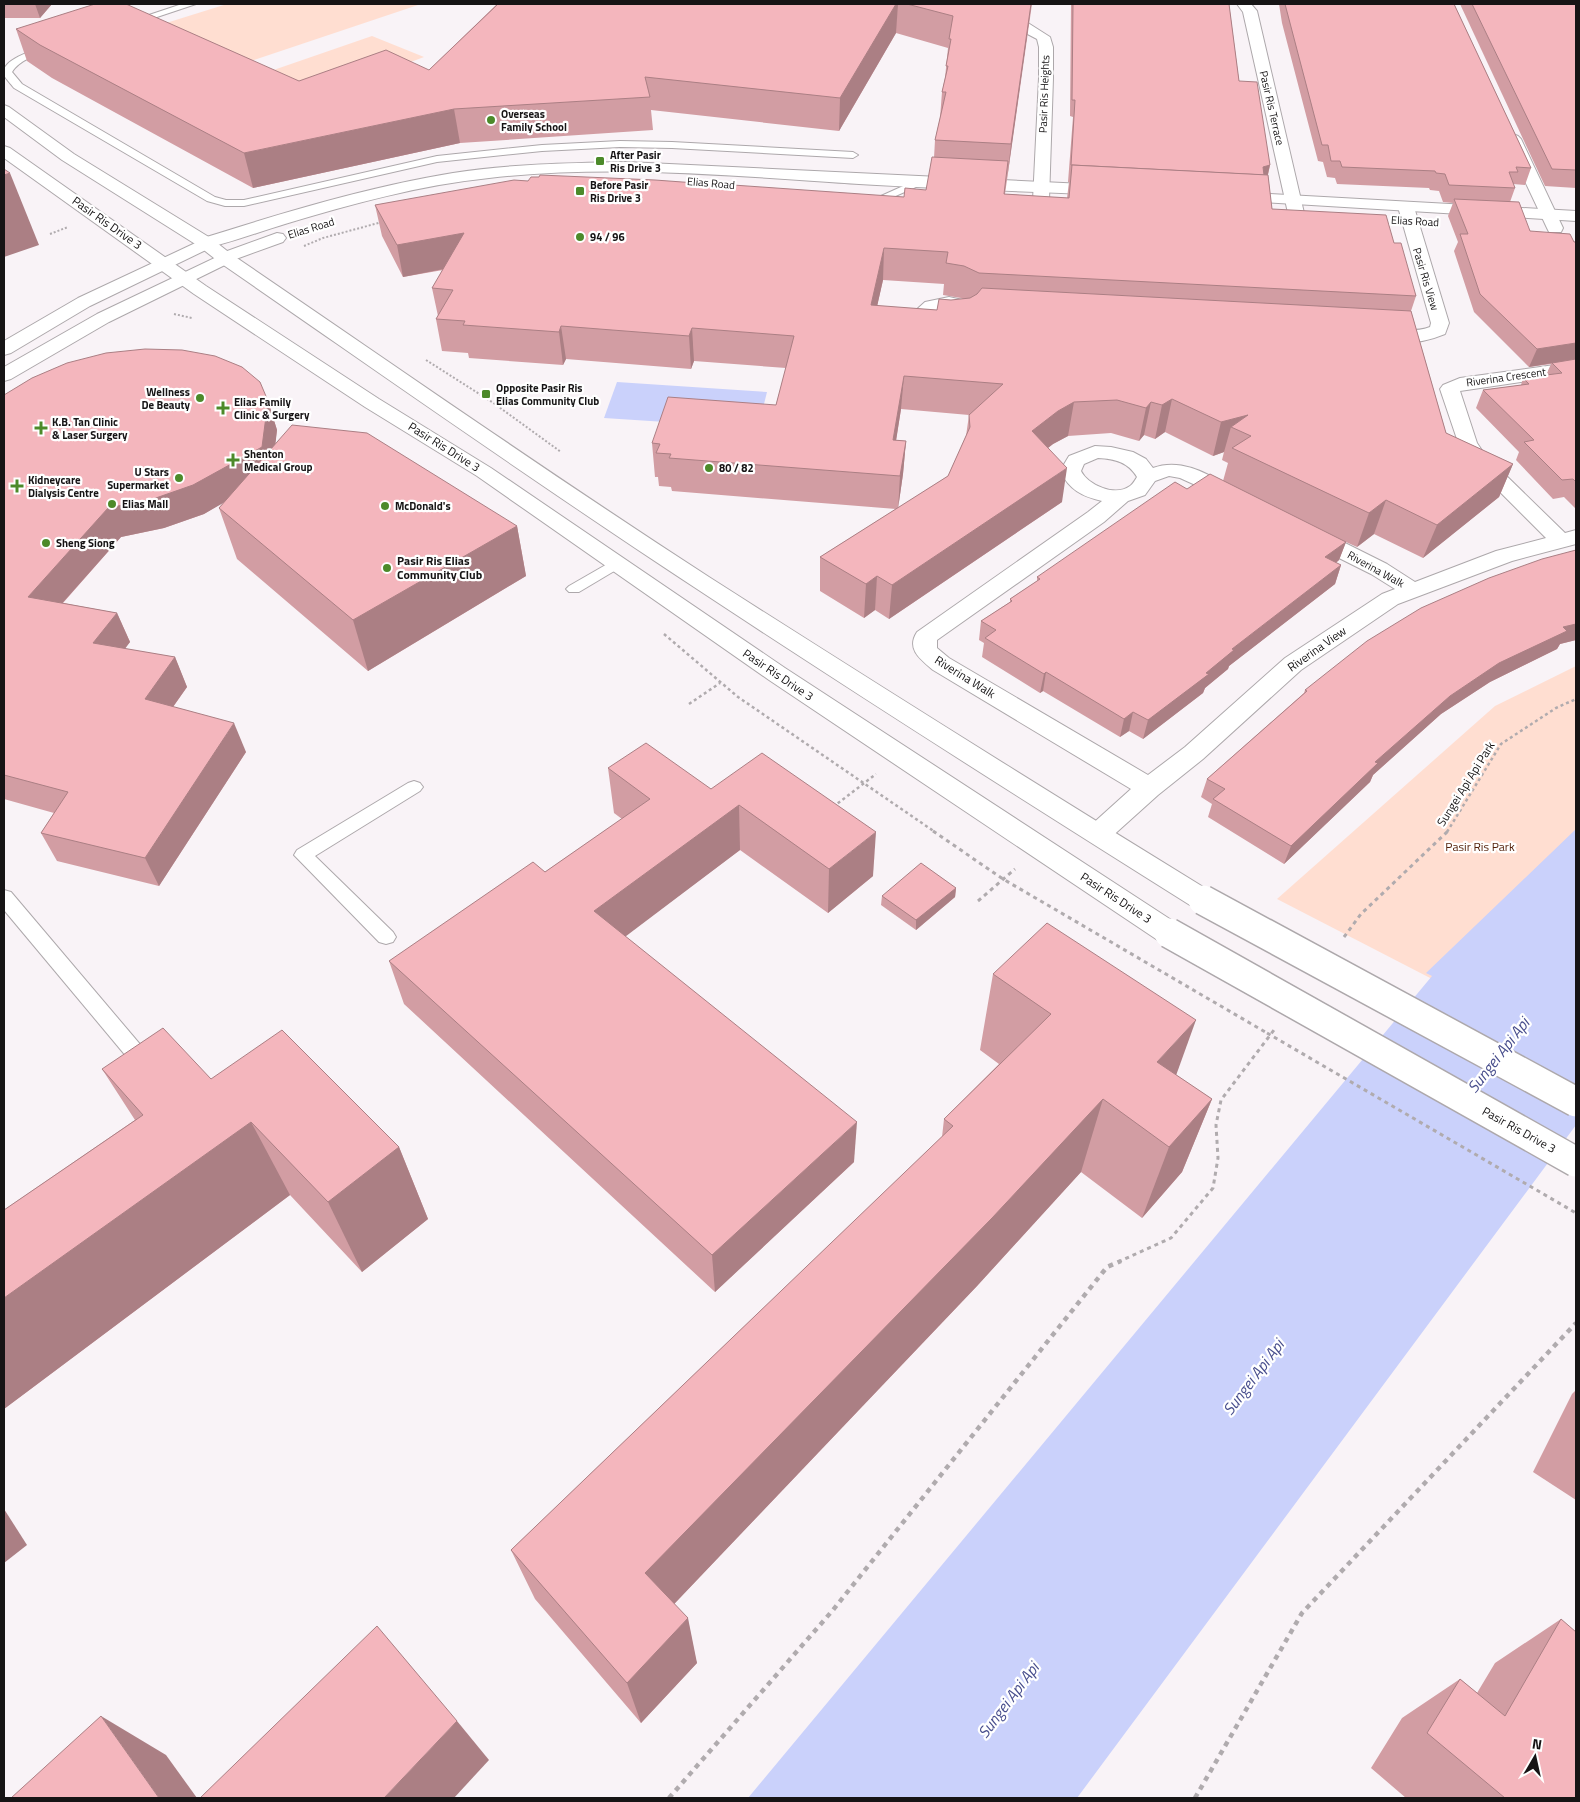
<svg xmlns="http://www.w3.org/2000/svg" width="1580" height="1802" viewBox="0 0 1580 1802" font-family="'Titillium Web',sans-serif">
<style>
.green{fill:#ffded1}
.water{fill:#cad1fb}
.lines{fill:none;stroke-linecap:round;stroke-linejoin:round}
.service-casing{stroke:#ada8ab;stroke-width:2}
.minor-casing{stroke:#ada8ab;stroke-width:2}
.tertiary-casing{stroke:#ada8ab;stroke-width:2}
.secondary-casing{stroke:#ada8ab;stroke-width:2}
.primary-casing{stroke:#ada8ab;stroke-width:2}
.path-far3{stroke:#b0abae;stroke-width:2;stroke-dasharray:2 2;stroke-linecap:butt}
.path-far2{stroke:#b0abae;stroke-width:2.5;stroke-dasharray:3 3;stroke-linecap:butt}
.path-far1{stroke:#b0abae;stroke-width:3;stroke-dasharray:4 4;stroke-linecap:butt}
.path{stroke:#b0abae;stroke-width:4.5;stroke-dasharray:5 5;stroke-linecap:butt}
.service{fill:#fff;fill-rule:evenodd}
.minor{fill:#fff;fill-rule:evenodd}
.tertiary{fill:#fff;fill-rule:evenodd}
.secondary{fill:#fff;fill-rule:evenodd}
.primary{fill:#fff;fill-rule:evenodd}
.primary-bridge-casing{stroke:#ada8ab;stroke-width:32;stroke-linecap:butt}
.path-bridge{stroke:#b0abae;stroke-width:3;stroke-dasharray:4 4;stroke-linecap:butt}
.primary-bridge{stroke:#fff;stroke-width:29}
.wall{fill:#d29da3;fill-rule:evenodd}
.shaded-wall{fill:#ab7f84}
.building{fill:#f4b6bd;stroke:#ab7f84}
.poi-dot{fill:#4c8a2a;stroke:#fff;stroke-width:2}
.labels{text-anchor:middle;stroke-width:4.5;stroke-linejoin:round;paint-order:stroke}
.far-street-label{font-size:11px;fill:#161415;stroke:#fff}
.far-poi-label{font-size:11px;font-weight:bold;fill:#161415;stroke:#fff;text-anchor:start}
.street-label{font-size:12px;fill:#161415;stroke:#fff}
.poi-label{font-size:12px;font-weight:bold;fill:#161415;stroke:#fff;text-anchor:start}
.park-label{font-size:12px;fill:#511f08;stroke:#fff}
.near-water-label{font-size:16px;font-style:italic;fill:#484e8d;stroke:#fff}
</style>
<rect width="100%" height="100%" fill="#f9f3f7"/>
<g class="green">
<path d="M227,4h194l-182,61 -92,-36z"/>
<path d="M372,36l52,21 -130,49 -52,-25z"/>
<path d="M1576,666v232l-142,82 -157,-81 218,-193z"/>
</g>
<g class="water">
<path d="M617,382l150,10 -9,36 -154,-10z"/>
<path d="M1576,829v296l-499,673h-329l684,-822 -6,-3z"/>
</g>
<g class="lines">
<defs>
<g id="service">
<path d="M182,4h14l-63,21h-6l-2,-2z"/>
<path d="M49,46l3,1v4c-14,4 -31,7 -40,21l10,12 193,113 11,3h18l193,-44 105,-11 78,-4 52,1 181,10 5,3 -5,3 -181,-10 -52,-1 -78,4 -105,11 -193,44h-19l-18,-5 -193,-113c-3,-4 -8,-9 -10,-13 -4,-17 35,-26 45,-29z"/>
<path d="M921,178l4,1 2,2 -2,2 -34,15h-8l-2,-2z"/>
<path d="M616,559l5,2 3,3 -3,3 -42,25h-10l-3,-3 3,-3z"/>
<path d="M414,781l6,2 3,4 -3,4 -105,65 78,76 3,5 -3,5 -7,2 -7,-2 -85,-87 3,-5 111,-67z"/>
<path d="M4,890l7,2 144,170 3,6 -3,6 -7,3 -7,-3 -137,-164z"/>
</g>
<g id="minor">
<path d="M933,4h22l73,19 22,14 3,10v31l-4,122 -2,3h-12l-2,-3 6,-122v-31l-2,-8 -19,-10 -83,-22z"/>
<path d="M1237,4h14l6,7 47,202 -2,4h-12l-2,-4 -45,-201z"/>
<path d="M1513,134l5,2 3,3 42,89 -2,4h-12l-2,-4 -42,-89 3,-3z"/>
<path d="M1406,202l6,1 2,4 35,116 -4,11c-22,9 -46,12 -70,6l-2,-4 2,-4c19,-5 37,2 55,-5l1,-4 -33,-116 2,-4z"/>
<path d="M949,297l18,4 14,12 -3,4c-18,4 -24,-18 -44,-5v2l8,6 16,2 2,4 -2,4c-15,3 -33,0 -42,-13l-1,-6 10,-9z"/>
<path d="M1576,362v12l-116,17 17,52 8,12 80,78 11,-3v14l-64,17 -114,43 -97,66 -98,89 -45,36 -50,45 -9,3 -9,-3 -4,-7 4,-7 41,-37 -198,-119c-13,-11 -27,-21 -16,-38l171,-120 14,-11c-21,-5 -32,-11 -42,-30l9,-15 26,-10 16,1 22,5 13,7 7,9c32,-12 62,11 89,25l4,4 -4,4 -7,2 -55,-25 -11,-2 -14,5 -10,14 -17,6 -24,21 -167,118v8l12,10 199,117 37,-28 100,-89 97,-64 13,-5 -24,-15 -70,-35 -3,-5 3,-5 8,-2 8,2 70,35 28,18 81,-31 50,-13 -75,-75 -11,-15 -20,-59 3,-4 17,-7zM1098,458c17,1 30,4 39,19 -2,3 -4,7 -7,9 -15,11 -42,-1 -49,-15l3,-7z"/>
</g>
<g id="tertiary">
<path d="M627,162l478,23 6,2 2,3 -2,3 -6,2c-82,-4 -164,-6 -246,-11 -123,-8 -247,-20 -370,-6 -69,7 -137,26 -204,46 -27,8 -52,18 -79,24l-6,-1 -3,-4 3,-4c83,-26 167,-52 253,-66 58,-9 116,-10 174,-11z"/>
<path d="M1235,192l341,19v10l-347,-21 -2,-3 2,-3z"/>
<path d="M277,233l6,1 3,4 -3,4 -58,21 -6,-1 -3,-4 3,-4z"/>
</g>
<g id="secondary">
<path d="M206,238l6,1 3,4 -3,4 -122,59 -79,47 -7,2v-14l74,-43z"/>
<path d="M225,253l6,1 3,4 -3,4 -122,60 -98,57 -7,2v-14l93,-53z"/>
</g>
<g id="primary">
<path d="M4,105l5,2 65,47 138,85 19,15c159,108 317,219 478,323 167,107 335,212 504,316l4,7 -4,7 -10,4 -10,-4c-167,-105 -334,-211 -499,-320 -160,-105 -317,-216 -475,-325l-19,-15 -138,-87 -58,-43z"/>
<path d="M4,146l6,2 196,138 173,113 112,69 294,200 394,257 4,8 -4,8 -10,3 -10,-3 -390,-261 -292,-204 -112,-69 -171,-113 -190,-136z"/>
</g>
</defs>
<use href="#service" class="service-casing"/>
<use href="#minor" class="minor-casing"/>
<use href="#tertiary" class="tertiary-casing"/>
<use href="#secondary" class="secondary-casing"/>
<use href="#primary" class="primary-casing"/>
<g class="path-far3">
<path d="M50,234l18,-7"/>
<path d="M304,246l19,-8 59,-16"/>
<path d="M174,314l18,4"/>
<path d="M426,360l66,42 69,50"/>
</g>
<g class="path-far2">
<path d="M664,634l74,63 197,135"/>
<path d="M689,704l31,-21"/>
<path d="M833,807l43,-33"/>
<path d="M1447,832l54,-88 55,-36 20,-9"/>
</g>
<g class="path-far1">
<path d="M933,831l70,48 264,154"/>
<path d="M978,901l37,-32"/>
<path d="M1344,937l17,-23 87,-83"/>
<path d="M1118,1262l53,-24 42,-50 5,-30 -2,-33 5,-25 53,-70"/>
</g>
<g class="path">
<path d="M669,1798l164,-188 274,-343 14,-6"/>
<path d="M1195,1798l107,-185 274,-290"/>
</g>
<use href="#service" class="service"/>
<use href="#minor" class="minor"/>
<use href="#tertiary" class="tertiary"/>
<use href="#secondary" class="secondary"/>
<use href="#primary" class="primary"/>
<defs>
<g id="primary-bridge">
<path d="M1203,900l373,202"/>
<path d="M1169,933l407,229"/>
</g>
</defs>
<use href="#primary-bridge" class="primary-bridge-casing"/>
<path class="path-bridge" d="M1267,1033l309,180"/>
<use href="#primary-bridge" class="primary-bridge"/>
</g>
<g class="wall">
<path d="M4,4h48l-12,14h-36z"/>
<path d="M495,4h537l-27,190 62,4 2,-16h-1l5,-65 -3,-1 1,-112h158l10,77 31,84 -2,10 4,34 122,34 22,53 -5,15 35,122 67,31 -14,33 -76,61 -49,-24 -17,13 -11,-5 -7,18 -3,3 5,2 -6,19 -106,82 -1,3 -23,19 -2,5 -60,46 -14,-8 -9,6 -77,-46 -3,2 -58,-36 2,-14 -5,-3 2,-19 29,-19v-3l27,-18v-4l150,-88 36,-8 5,-18 -6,-3 2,-8 -11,4 -48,-24 -10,7 -11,-4 -5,6 -28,-8 -43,3 -15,8 -5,4 14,54 -173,117 -14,-9 -11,8 -44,-27v-34l76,-48 -224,-18 -1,-4 -12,-1 -1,-9h-3l-3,-34 124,-38 10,-37 -92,-7 -3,8 -125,-10 -3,6 -94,-7 -1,-5 -26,-2 -6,-32 2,-3 -6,-28 11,-18 -40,7 -21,-41 -7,-31 153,-24 171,4 205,12 22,-7 8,-32 1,-18 5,-22 2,-26 3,-14 3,-30 -52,-15 -57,98 -188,-21 2,20 -193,13 -207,45 -201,-110 -25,-17 -11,-32 283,52 130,-11 68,-66zM883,280l61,4 -1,11 18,3 2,1 -26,11 -60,-4zM901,409l68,6 -3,21 -18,40 -50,32 5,-34 3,-33 -10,-1z"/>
<path d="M1279,4h175l77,164 -6,17 -12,-1 2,4 -5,14 20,29 46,11v266h-1l-11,-11 -11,2 -37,-39 3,-8 -43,-44 7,-18 38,-5 2,-7 23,-3 5,-11 -22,3 -55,-55 -20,-61 4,-9 -10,-26 5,-13 -10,-1 -4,-11 -9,-1 -1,-2 -92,-4 -2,-6 -8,-1 -4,-15 -5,-1 -36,-138z"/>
<path d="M1460,4h116v184l-31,-2z"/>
<path d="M4,395l264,6 9,29 -2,14 242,82 9,50 -158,95 -131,-112 -18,-51 6,-7 -21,13 -40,14 -43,9 -58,66 54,10 13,29 -6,7 51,8 12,30 -14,20 73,45 -87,134 -102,-25 -16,-28 13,-20 -50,-14z"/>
<path d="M1576,550v90l-16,4 -3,5 -67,33 -49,32 -68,61 -3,7 -86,82 -76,-47 4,-13 -11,-7 6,-18 97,-86 1,-3z"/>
<path d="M608,768l103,21 162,87 -45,37 -88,-63 -115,86 229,226 -139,130 -311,-288 -15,-43 156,-89 77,-53 -8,-6z"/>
<path d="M956,888l-1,9 -39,33 -35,-25 1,-9z"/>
<path d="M993,974l183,101 36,24 -30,73 -40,46 -61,-46 -104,114 -303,318 23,59 -56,60 -106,-124 -24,-49 431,-413 2,-18 55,-55 -19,-14z"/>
<path d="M102,1069l109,10 188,68 29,72 -66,53 -72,-77 -286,214v-199l131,-90z"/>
<path d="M1576,1390v110l-43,-28 39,-78z"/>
<path d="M1561,1619l15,179h-170l-35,-30 31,-50 58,-39 17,14 18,-30z"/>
</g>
<g class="shaded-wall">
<path d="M35,4h17l-12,14z"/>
<path d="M896,4h2l-2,29 -57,98 1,-33z"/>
<path d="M1031,4l-4,32 -20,143 4,-35z"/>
<path d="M454,109l6,34 -207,45 -9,-35z"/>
<path d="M1270,165l-4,17 -4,1 1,-16z"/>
<path d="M10,173l29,72 -35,12v-82z"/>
<path d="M464,233l5,31 -66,13 -6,-32z"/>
<path d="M884,248l-1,32 -13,58 1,-33z"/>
<path d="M561,326l5,33 -3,6 -4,-33z"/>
<path d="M692,328l2,33 -3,8 -2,-33z"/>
<path d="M1576,343v16l-47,8 8,-18z"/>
<path d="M904,376l-3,33 -10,64 2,-33z"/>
<path d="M1172,399l-7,33 -10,7 7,-34z"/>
<path d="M268,401l9,29 -5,45 -68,39 -40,14 -43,9 -79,89 -14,-29 80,-89z"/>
<path d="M1074,402l-6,34 -15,8 -26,20 5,-33 26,-20z"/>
<path d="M1151,402l-7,33 -5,6 7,-33z"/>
<path d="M1248,415l-17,12 -7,25 -11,4 8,-34z"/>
<path d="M906,441l-3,33 -5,35 2,-33z"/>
<path d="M1513,464l-14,33 -76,61 14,-33z"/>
<path d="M1067,468l-5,34 -173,117 3,-34z"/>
<path d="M1386,500l-12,34 -17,13 12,-34z"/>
<path d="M517,526l9,50 -158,95 -15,-51z"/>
<path d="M1346,542l-7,18 -20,16 6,-19z"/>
<path d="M1341,565l-6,19 -106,82 -1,3 -23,19 -2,5 -60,46 5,-19 58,-47 26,-24z"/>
<path d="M877,576l-2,34 -11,8 2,-34z"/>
<path d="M117,613l13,29 -23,31 -14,-30z"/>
<path d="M1576,624v16l-16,4 -3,5 -67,33 -49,32 -68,61 -3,7 -86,82 7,-18 84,-84 75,-66 49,-33 64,-36z"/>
<path d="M175,657l12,30 -29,41 -13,-29z"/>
<path d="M1046,672l-3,19 -3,2 4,-19z"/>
<path d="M1133,712l-4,19 -9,6 4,-18z"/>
<path d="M234,723l12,29 -87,134 -14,-28z"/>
<path d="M739,805l1,45 -139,105 -7,-44z"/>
<path d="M876,832l-3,44 -45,37 1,-44z"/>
<path d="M956,888l-1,9 -39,33v-10z"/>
<path d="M1196,1020l-27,75 -12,-33z"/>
<path d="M1103,1099l-22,73 -104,114 -319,335 -13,-48z"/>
<path d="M1212,1099l-30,73 -40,46 27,-71z"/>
<path d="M251,1122l39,73 -286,214v-111z"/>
<path d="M857,1122l-3,40 -139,130 -3,-37z"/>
<path d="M399,1147l29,72 -66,53 -34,-70z"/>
<path d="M4,1509l23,36 -23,18z"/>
<path d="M688,1618l9,45 -56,60 -14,-40z"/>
<path d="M101,1716l65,39 31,43h-38z"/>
<path d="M457,1721l32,39 -35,38h-70z"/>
</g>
<g class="building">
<path d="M95,4h31l173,77 87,-31 43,20 69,-66h398l-56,94 -195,-21 5,20 -196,12 -210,44 -204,-108 -24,-16z"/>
<path d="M907,4h124l-20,140 -76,-4 11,-48h-4l6,-26h-2l5,-27h-2l4,-23z"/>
<path d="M1073,4h156l10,77 18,1 13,83 -7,2 1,8 -193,-10 4,-65h-3z"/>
<path d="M1285,4h169l77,164 -15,-1 2,5h-9l6,16 -66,-3 -4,-11 -9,-1 -1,-2 -93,-4 -2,-6h-9l-3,-16h-6z"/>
<path d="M1472,4h104v166l-24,-1z"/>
<path d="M932,157l76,4 -4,33 65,4 3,-33 196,10 4,34 114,6 8,28h7l15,53 -437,-23 -15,-7 -18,-3 2,-11 -64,-4 -13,57 66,5 2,-11 12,1 19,-2 7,-4 5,-6 429,23 35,122 67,31 -76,61 -51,-25 -17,13 -137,-65 19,-12 -20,-9 17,-12 -27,7 -49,-23 -10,6 -11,-3 -5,6 -29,-8 -43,2 -16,9 -26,20 35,37 -175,117 -15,-9 -11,8 -46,-27 128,-81 22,-49 -1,-12 34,-31 -99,-8 -11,64 13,1 -6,35 -231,-18 2,-4 -15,-1 4,-9 -8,-1 16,-46 108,8 18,-69 -102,-8 -3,8 -128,-10 -2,6 -96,-7 2,-4 -29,-2 17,-29 -21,-2 32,-55 -67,12 -22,-40 139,-25 14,1 3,-4h8l1,-2 115,5 41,3 3,2h34l171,12 1,-9 21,2z"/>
<path d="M4,169l6,4 -6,2z"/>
<path d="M1454,199l65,3 11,29 40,3 4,8h2v101l-39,6 -57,-55 -20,-60h8z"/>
<path d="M145,349l37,1 33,6 27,11 18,15 8,19 -6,46 -69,38 -40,14 -45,9 -80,89 89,16 -24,30 82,14 -30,42 89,24 -89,135 -104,-25 27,-41 -64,-17v-380l28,-17 35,-15 39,-10z"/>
<path d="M1576,359v123l-3,-3 -11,1 -38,-38 10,-2 -51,-50 46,-6 -6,-6 39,-5 -10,-10z"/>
<path d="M292,425l75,8 150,93 -164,94 -134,-112z"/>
<path d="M1210,474l136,68 -21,15 16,8 -109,84 2,1 -28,23 3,1 -61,46 -15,-8 -9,7 -78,-47 -2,2 -59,-36 11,-8 -15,-9 31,-20 -2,-2 30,-20 -3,-2 138,-95 12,7z"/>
<path d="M1576,550v74l-13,3 4,4 -68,32 -49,33 -75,66 3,1 -87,83 -78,-47 12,-10 -18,-10 100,-88 -2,-1 62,-49 54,-33 68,-30 53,-19z"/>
<path d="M646,743l65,46 51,-36 114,79 -47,37 -90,-64 -145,106 263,211 -145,133 -323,-294 144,-99 12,10 105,-73 -42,-31z"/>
<path d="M921,863l35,25 -40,32 -34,-24z"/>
<path d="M1047,923l149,97 -39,42 55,37 -43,48 -66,-48 -111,119 -347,355 43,45 -61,65 -116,-133 442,-424 -9,-7 107,-105 -58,-40z"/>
<path d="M163,1028l48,51 71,-49 117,117 -71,55 -77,-80 -247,176v-88l139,-95 -41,-46z"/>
<path d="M1561,1619l15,13v166h-71l-78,-65 33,-54 45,37z"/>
<path d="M377,1626l80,95 -73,77h-184z"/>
<path d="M101,1716l58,82h-148z"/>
</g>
<g class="poi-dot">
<circle cx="491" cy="120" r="5"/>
<rect x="595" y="156" width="10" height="10" rx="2.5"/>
<rect x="575" y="186" width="10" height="10" rx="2.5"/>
<circle cx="580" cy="237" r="5"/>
<rect x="481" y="389" width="10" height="10" rx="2.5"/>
<circle cx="200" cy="398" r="5"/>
<path d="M220.5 400.5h5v5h5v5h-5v5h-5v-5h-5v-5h5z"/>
<path d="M38.5 420.5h5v5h5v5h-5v5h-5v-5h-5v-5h5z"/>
<path d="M230.5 452.5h5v5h5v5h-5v5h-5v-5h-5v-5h5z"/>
<circle cx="709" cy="468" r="5"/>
<circle cx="179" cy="478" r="5"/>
<path d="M14.5 478.5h5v5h5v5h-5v5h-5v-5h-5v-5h5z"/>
<circle cx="112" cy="504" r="5"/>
<circle cx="385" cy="506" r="5"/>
<circle cx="46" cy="543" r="5"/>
<circle cx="387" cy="568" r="5"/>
</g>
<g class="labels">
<g class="far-street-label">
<text transform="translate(1044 94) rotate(-88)" y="4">Pasir Ris Heights</text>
<text transform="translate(1272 108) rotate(77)" y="4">Pasir Ris Terrace</text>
<text transform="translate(711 183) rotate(5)" y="4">Elias Road</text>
<text transform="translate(1415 221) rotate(3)" y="4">Elias Road</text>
<text transform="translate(311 228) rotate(-17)" y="4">Elias Road</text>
<text transform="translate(1426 279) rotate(73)" y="4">Pasir Ris View</text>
<text transform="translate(1506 377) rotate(-8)" y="4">Riverina Crescent</text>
<text transform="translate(1376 569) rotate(29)" y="4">Riverina Walk</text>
</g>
<g class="far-poi-label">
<text x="501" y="118">Overseas<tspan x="501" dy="13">Family School</tspan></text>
<text x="610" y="159">After Pasir<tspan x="610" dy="13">Ris Drive 3</tspan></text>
<text x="590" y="189">Before Pasir<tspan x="590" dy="13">Ris Drive 3</tspan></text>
<text x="590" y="241">94 / 96</text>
<text x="496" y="392">Opposite Pasir Ris<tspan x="496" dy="13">Elias Community Club</tspan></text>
<text x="190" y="396" text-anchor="end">Wellness<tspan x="190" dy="13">De Beauty</tspan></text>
<text x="234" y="406">Elias Family<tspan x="234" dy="13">Clinic &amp; Surgery</tspan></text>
<text x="52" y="426">K.B. Tan Clinic<tspan x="52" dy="13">&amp; Laser Surgery</tspan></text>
<text x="244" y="458">Shenton<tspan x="244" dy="13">Medical Group</tspan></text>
<text x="719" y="472">80 / 82</text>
<text x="169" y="476" text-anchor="end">U Stars<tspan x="169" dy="13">Supermarket</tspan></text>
<text x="28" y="484">Kidneycare<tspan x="28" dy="13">Dialysis Centre</tspan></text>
<text x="122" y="508">Elias Mall</text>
<text x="395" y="510">McDonald's</text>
<text x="56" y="547">Sheng Siong</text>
</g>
<g class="street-label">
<text transform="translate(107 223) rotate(35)" y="4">Pasir Ris Drive 3</text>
<text transform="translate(444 447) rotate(32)" y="4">Pasir Ris Drive 3</text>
<text transform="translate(1317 649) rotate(-35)" y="4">Riverina View</text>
<text transform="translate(778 675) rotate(34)" y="4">Pasir Ris Drive 3</text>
<text transform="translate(965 677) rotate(32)" y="4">Riverina Walk</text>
<text transform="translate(1466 784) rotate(-58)" y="4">Sungei Api Api Park</text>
<text transform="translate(1116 898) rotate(33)" y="4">Pasir Ris Drive 3</text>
<text transform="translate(1519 1130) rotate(29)" y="4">Pasir Ris Drive 3</text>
</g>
<g class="poi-label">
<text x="397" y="565">Pasir Ris Elias<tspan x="397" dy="14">Community Club</tspan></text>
</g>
<g class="park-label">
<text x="1480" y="851">Pasir Ris Park</text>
</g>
<g class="near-water-label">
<text transform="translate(1498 1055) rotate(-52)" y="6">Sungei Api Api</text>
<text transform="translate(1253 1377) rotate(-53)" y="6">Sungei Api Api</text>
<text transform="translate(1008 1700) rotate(-53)" y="6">Sungei Api Api</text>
</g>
</g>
<rect width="1580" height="1802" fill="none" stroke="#161415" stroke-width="10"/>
<g transform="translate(1535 1757) rotate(9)" stroke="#ffffff" stroke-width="4" paint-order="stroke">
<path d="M0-4L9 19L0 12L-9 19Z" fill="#161415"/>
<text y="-8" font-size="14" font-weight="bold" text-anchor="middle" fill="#161415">N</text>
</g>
</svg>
